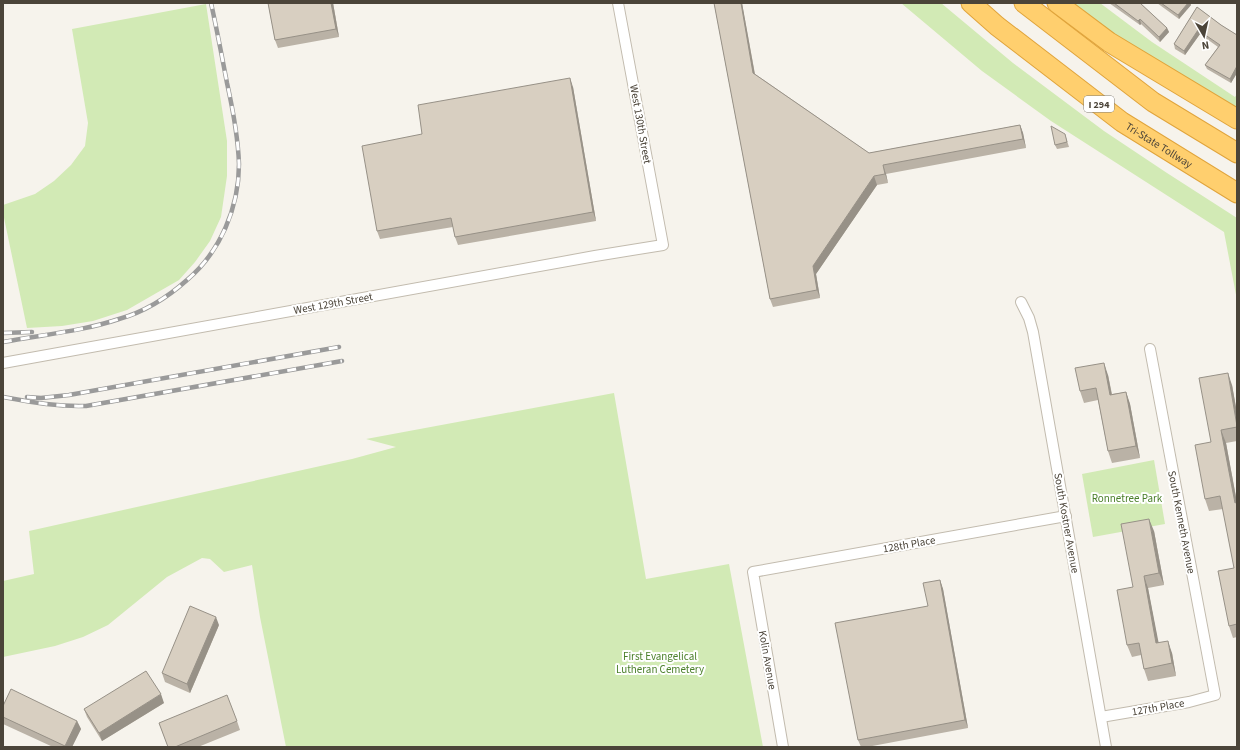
<svg xmlns="http://www.w3.org/2000/svg" width="1240" height="750" viewBox="0 0 1240 750" font-family="'Source Sans 3',sans-serif">
<style>
.green{fill:#d2eab5}
.lines{fill:none;stroke-linecap:round;stroke-linejoin:round}
.minor-casing{stroke:#c2bbae;stroke-width:12}
.motorway-casing{stroke:#e0a43c;stroke-width:21}
.minor{stroke:#fff;stroke-width:10}
.motorway{stroke:#ffcf6e;stroke-width:19}
.rail-casing{stroke:#9a9a9a;stroke-width:4.5}
.rail{stroke:#fff;stroke-width:3;stroke-dasharray:9;stroke-linecap:butt}
.wall{fill:#bab2a6}
.shaded-wall{fill:#979187}
.building{fill:#d8cfc1;stroke:#979187}
.labels{text-anchor:middle;stroke-width:4;stroke-linejoin:round;paint-order:stroke}
.shield{fill:#fff;stroke:#817c74;stroke-width:1}
.shield-label{font-size:10px;font-weight:bold;fill:#4b4439}
.street-label{font-size:11px;fill:#4b4439;stroke:#fff}
.park-label{font-size:11px;fill:#4a7f2a;stroke:#fff}
</style>
<rect width="100%" height="100%" fill="#f6f3ec"/>
<g class="green">
<path d="M901,3h40l72,60 91,68 63,42 70,45v82l-13,-68 -173,-111 -69,-50z"/>
<path d="M1073,3h27l52,39 83,55 2,-3v19c-55,-35 -112,-69 -164,-110z"/>
<path d="M206,4l21,137v35l-6,41 -11,24 -15,21 -16,18 -52,30 -34,11 -31,5 -35,2 -24,-115v-8l32,-11 19,-13 17,-16 14,-19 3,-23 -16,-94z"/>
<path d="M614,393l32,186 83,-15 34,183h-477l-26,-130 -8,-52 -28,7 -14,-13 -8,-1 -35,19 -59,48 -25,12 -28,9 -52,11v-76l31,-7 -5,-43 323,-72 44,-12 -30,-8z"/>
<path d="M1154,460l11,64 -72,13 -11,-63z"/>
</g>
<g class="lines">
<defs>
<g id="minor">
<path d="M1021,302l8,16 4,14 73,415"/>
<path d="M3,363l592,-107 68,-11 -45,-242"/>
<path d="M1101,717l88,-15 26,-7 -65,-346"/>
<path d="M783,747l-30,-175 313,-56"/>
</g>
<g id="motorway">
<path id="s1" d="M971,3l26,23 125,96 115,71"/>
<path d="M1024,3l129,99 84,51"/>
<path d="M1057,3l52,39 128,77"/>
</g>
</defs>
<use href="#minor" class="minor-casing"/>
<use href="#motorway" class="motorway-casing"/>
<use href="#minor" class="minor"/>
<use href="#motorway" class="motorway"/>
<defs>
<g id="rail">
<path d="M3,333l29,-1"/>
<path d="M3,342c37,-7 81,-11 116,-23 25,-7 49,-22 68,-39 33,-28 52,-72 52,-116 -1,-27 -6,-54 -12,-81 -5,-26 -10,-53 -16,-80"/>
<path d="M3,397c28,5 54,10 83,9l256,-45"/>
<path d="M27,397l14,1 28,-3 270,-48"/>
</g>
</defs>
<use href="#rail" class="rail-casing"/>
<use href="#rail" class="rail"/>
</g>
<g class="wall">
<path d="M268,3h65l6,34 -61,11 -3,-8z"/>
<path d="M714,3h28l13,71 114,79 151,-28 3,8 3,15 -140,26 2,9 -11,2 -61,89 4,24 -47,9 -3,-8z"/>
<path d="M1109,3h31l27,25 2,4 -9,10 -19,-18 -1,1z"/>
<path d="M1157,3h33l1,2 -12,14z"/>
<path d="M1197,7l24,18 16,10v38l-6,10 -24,-14 -2,-4 13,-18 -18,-13 -15,21 -10,-6 -1,-5z"/>
<path d="M573,87l23,134 -138,24 -3,-8 -2,-10 -73,12 -3,-8 45,-97z"/>
<path d="M1065,134l4,13 -12,2 -2,-4z"/>
<path d="M1108,375l4,19 14,-2 4,12 10,54 -28,5 -4,-12 -10,-51 -14,3 -4,-12z"/>
<path d="M1232,385l5,28v28l-11,2 11,59v135l-4,1 -4,-12 5,-58 -11,-59 -14,2 -4,-12 6,-57z"/>
<path d="M1154,531l10,54 -16,3 10,55 14,10 4,23 -28,5 -4,-12 -3,-14 -9,2 -5,-12 6,-58z"/>
<path d="M940,580l3,9 25,139 -101,19h-6l-3,-7 70,-134z"/>
<path d="M219,625l-29,68 -25,-11 -3,-9z"/>
<path d="M164,703l-62,38 -15,-24 -3,-8z"/>
<path d="M3,706l74,15 4,8 -9,18h-19l-50,-23z"/>
<path d="M237,721l3,9 -42,17h-30l-9,-24z"/>
</g>
<g class="shaded-wall">
<path d="M331,3h2l6,34 -3,-8z"/>
<path d="M741,3h1l14,78 -3,-8z"/>
<path d="M1188,3h2l1,2 -12,14 -1,-4z"/>
<path d="M1140,19l1,5 -1,1 -2,-4z"/>
<path d="M1167,28l2,4 -9,10 -1,-5z"/>
<path d="M1198,30l2,4 -15,21 -1,-4z"/>
<path d="M1237,66v7l-6,10 -1,-4z"/>
<path d="M570,78l3,9 23,134 -3,-9z"/>
<path d="M1020,125l3,8 3,15 -3,-9z"/>
<path d="M883,165l3,9 2,9 -3,-9z"/>
<path d="M874,176l3,9 -61,89 4,24 -3,-8 -4,-24z"/>
<path d="M1104,363l4,12 6,32 -4,-12z"/>
<path d="M1228,373l4,12 5,28v13z"/>
<path d="M1126,392l4,12 10,54 -4,-12z"/>
<path d="M1221,430l5,13 11,60h-2z"/>
<path d="M1149,519l5,12 10,54 -5,-12z"/>
<path d="M1144,576l4,12 13,67 -5,-12z"/>
<path d="M940,580l3,9 25,139 -3,-8z"/>
<path d="M216,617l3,8 -29,68 -3,-9z"/>
<path d="M1168,641l4,12 4,23 -4,-13z"/>
<path d="M161,694l3,9 -62,38 -3,-8z"/>
<path d="M77,721l4,8 -9,18h-6l-1,-1z"/>
</g>
<g class="building">
<path d="M268,3h63l5,26 -61,11z"/>
<path d="M714,3h27l12,70 116,80 151,-28 3,14 -140,26 2,9 -11,2 -61,90 4,24 -47,9z"/>
<path d="M1114,3h26l27,25 -8,9 -19,-18 -2,2z"/>
<path d="M1161,3h27l-10,12z"/>
<path d="M1197,7l24,18 16,10v31l-7,13 -25,-14 15,-20 -22,-15 -14,21 -10,-7z"/>
<path d="M570,78l23,134 -138,25 -4,-19 -74,13 -15,-85 60,-12 -4,-29z"/>
<path d="M1051,126l14,8 2,8 -12,3z"/>
<path d="M1104,363l6,32 16,-3 10,54 -28,5 -12,-63 -16,3 -5,-23z"/>
<path d="M1228,373l9,53v1l-16,3 14,73 2,-1v122l-8,2 -11,-55 16,-3 -14,-72 -15,3 -10,-54 16,-3 -12,-64z"/>
<path d="M1149,519l10,54 -15,3 12,67 12,-2 4,22 -28,6 -5,-26 -12,2 -10,-55 16,-3 -12,-63z"/>
<path d="M940,580l25,140 -107,20 -23,-117 93,-17 -5,-23z"/>
<path d="M190,606l26,11 -29,67 -25,-11z"/>
<path d="M146,671l15,23 -62,39 -15,-24z"/>
<path d="M11,689l66,32 -12,25 -62,-29v-11z"/>
<path d="M227,695l10,26 -62,26h-7l-9,-24z"/>
</g>
<g class="labels">
<rect class="shield" x="1084" y="96" width="30" height="16" rx="3"/>
<g class="shield-label">
<text x="1099" y="108">I 294</text>
</g>
<g class="street-label">
<text transform="translate(641 124) rotate(80)" y="4">West 130th Street</text>
<text dy="4" stroke="none"><textPath href="#s1" startOffset="236">Tri-State Tollway</textPath></text>
<text transform="translate(333 303) rotate(-10)" y="4">West 129th Street</text>
<text transform="translate(1182 522) rotate(79)" y="4">South Kenneth Avenue</text>
<text transform="translate(1067 523) rotate(80)" y="4">South Kostner Avenue</text>
<text transform="translate(909 544) rotate(-10)" y="4">128th Place</text>
<text transform="translate(768 660) rotate(80)" y="4">Kolin Avenue</text>
<text transform="translate(1158 707) rotate(-10)" y="4">127th Place</text>
</g>
<g class="park-label">
<text x="1127" y="502">Ronnetree Park</text>
<text x="660" y="660">First Evangelical<tspan x="660" dy="13">Lutheran Cemetery</tspan></text>
</g>
</g>
<rect width="1240" height="750" fill="none" stroke="#4b4439" stroke-width="8"/>
<g transform="translate(1204 36) rotate(171)" stroke="#ffffff" stroke-width="3" paint-order="stroke">
<path d="M0-3L7 15L0 10L-7 15Z" fill="#4b4439"/>
<text y="-6" font-size="11" font-weight="bold" text-anchor="middle" fill="#4b4439">N</text>
</g>
</svg>
